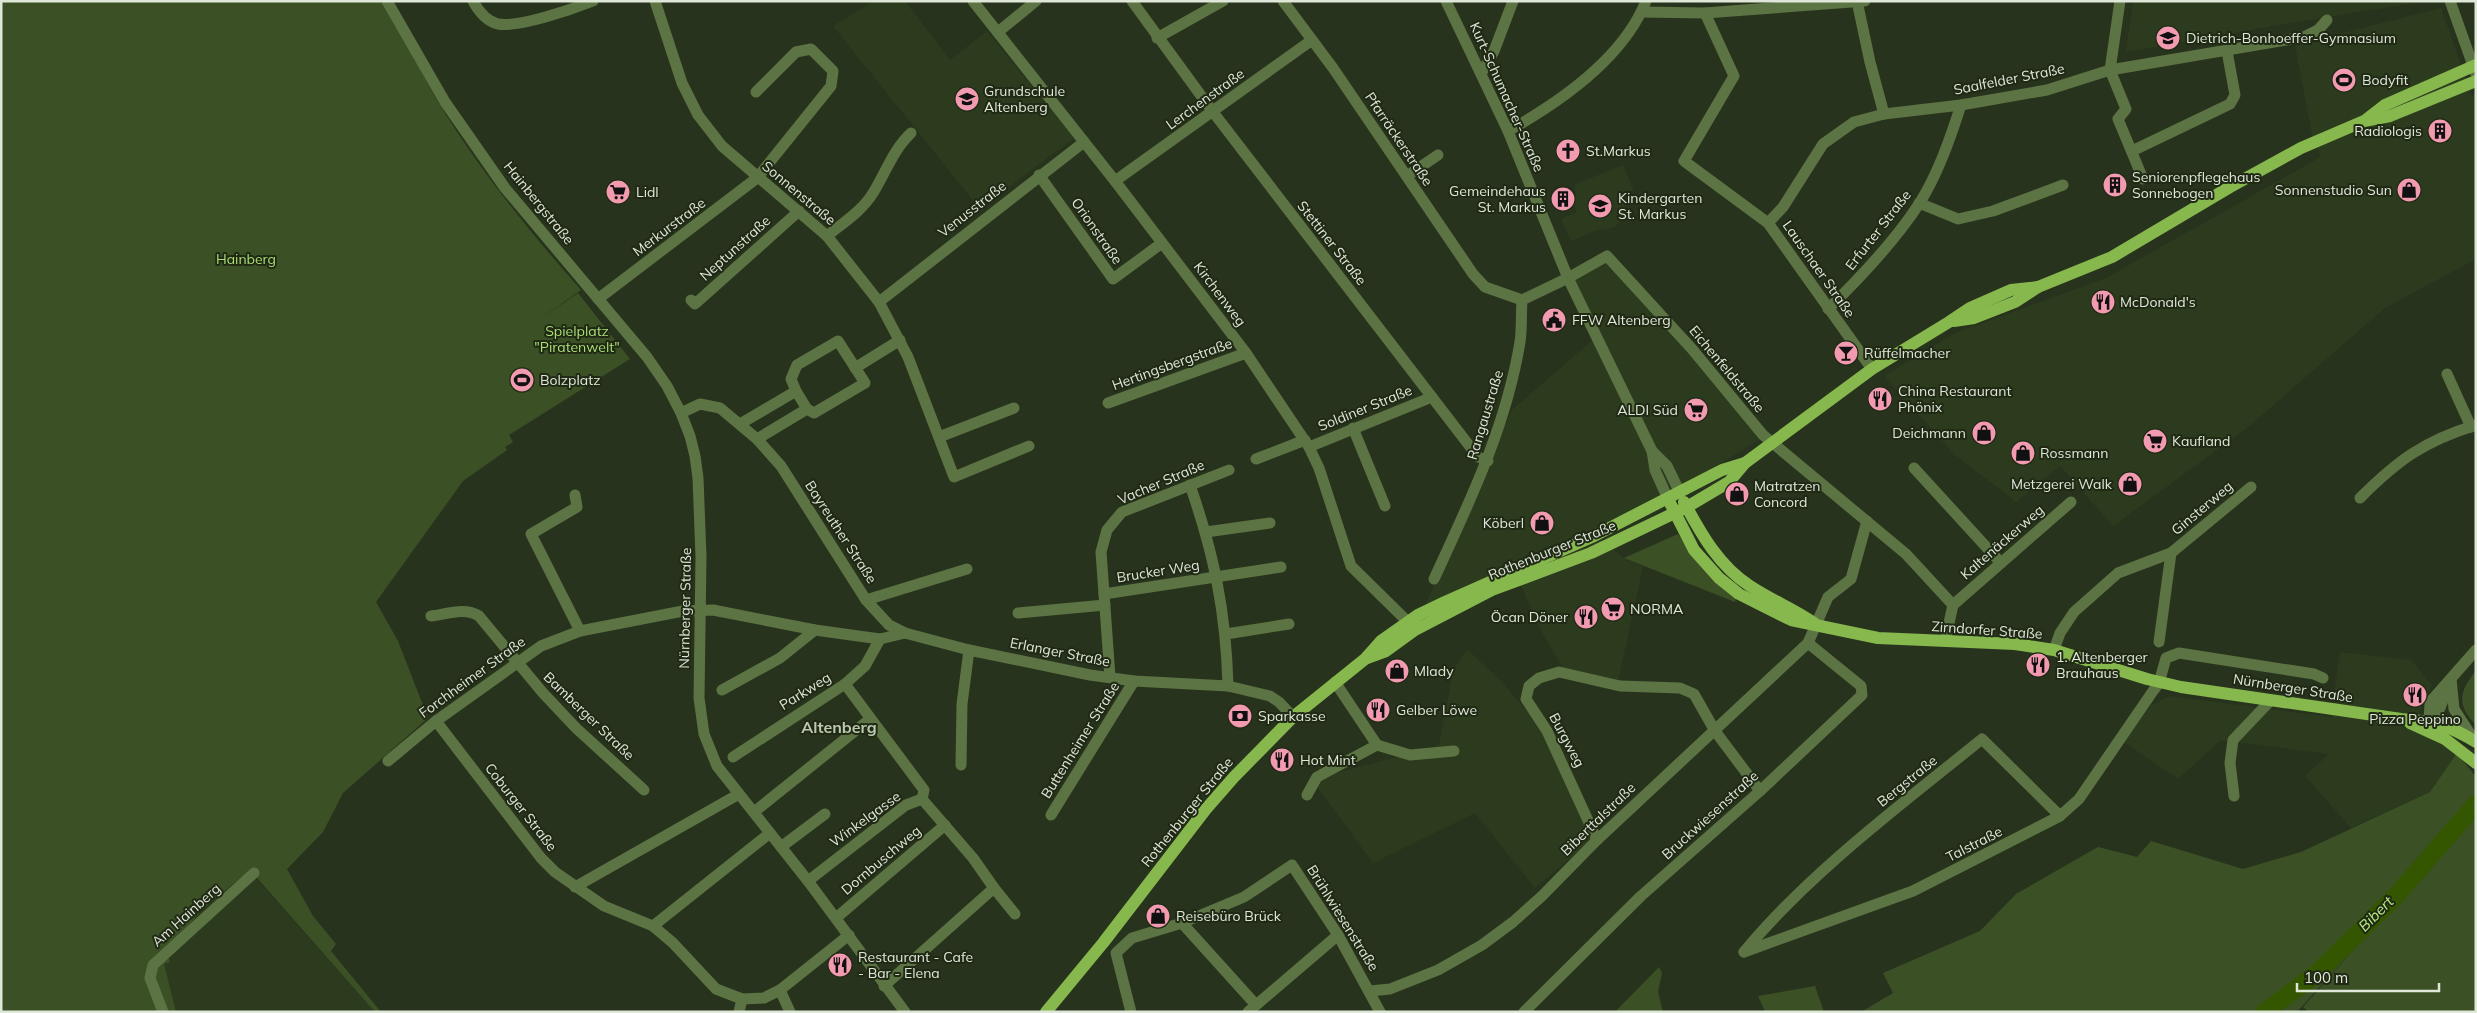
<svg xmlns="http://www.w3.org/2000/svg" width="2477" height="1013" viewBox="0 0 2477 1013" font-family="Mulish,sans-serif">
<style>
.built{fill:#2c3b1e}
.green{fill:#3c5026}
.lines{fill:none;stroke-linecap:round;stroke-linejoin:round}
.river{stroke:#355600;stroke-width:18}
.minor{stroke:#5c7443;stroke-width:11}
.major{stroke:#87b84e;stroke-width:12}
.labels{text-anchor:middle;stroke-width:4;stroke-linejoin:round;paint-order:stroke}
.poi-label{font-size:14px;fill:#dfe7d9;stroke:#1f2914;text-anchor:start}
.street-label{font-size:14px;fill:#dfe7d9;stroke:#1f2914}
.park-label{font-size:14px;fill:#acde77;stroke:#1f2914}
.water-label{font-size:15px;font-style:italic;fill:#b9ec85;stroke:#1f2914}
.quarter-label{font-size:16px;font-weight:bold;fill:#bbc9ae;stroke:#1f2914}
</style>
<rect width="100%" height="100%" fill="#28331d"/>
<g class="built">
<path d="M874,1h31l45,59 37,-29 87,107 -94,71 -147,-183z"/>
<path d="M2133,1h294l-136,22 -165,29z"/>
<path d="M2441,8l31,88 4,-2v165l-91,49 -138,120 -134,98 -53,-60 -44,36 -62,-48 -70,-78 71,-43 151,-55 215,-121 -9,-22 -17,-90z"/>
<path d="M1623,165l11,25 -14,7 8,16 -13,14 -20,4 -24,10 -10,-22 16,-7 -5,-12 4,-6 -2,-6 2,-4z"/>
<path d="M1607,259l157,178 -106,64 -66,32 32,25 19,9 -25,114 -54,-12 -22,-36 -26,-59 -92,34 88,-198 83,-72 -26,-57z"/>
<path d="M1467,649l34,32 38,44 54,114 -58,49 -60,-75 -102,50 -61,-83 127,-35 14,-74z"/>
<path d="M2340,652l71,8 21,25 -21,45 19,5 27,18 -27,39 -79,36 -46,-52 24,-22 -108,-14 -43,39 -54,-37 27,-37 19,-9 161,21z"/>
<path d="M246,867l129,145h-230l-3,-56z"/>
</g>
<g class="green">
<path d="M1,1h383c20,34 36,70 56,104 41,67 89,126 141,185l-43,30 40,-27 52,66 -121,76 4,7 -8,5 2,3 -44,31 -87,121 22,39 30,77 -85,75 -20,39 -36,37 26,47 23,28 -5,7 50,61h-6l-125,-142 -50,41 -33,44 3,7 -6,2 12,48h-175z"/>
<path d="M1678,534l23,32 35,31 -1,5 -111,-44z"/>
<path d="M2476,671v54c-19,-19 -18,-33 0,-54z"/>
<path d="M2457,753l19,24v235h-167l-6,-5 61,-69 -67,74h-436l32,-19 -10,-20 97,-42 36,-37 82,-47 39,10 14,-16 92,28 58,-17 129,-60z"/>
<path d="M1659,967l3,6 -4,19 5,20h-48z"/>
<path d="M1815,986l9,26h-59l-7,-16z"/>
</g>
<g class="lines">
<path class="river" d="M2265,1012l52,-39 77,-75 82,-94"/>
<g class="minor">
<path d="M387,1l58,101 60,86 142,169 20,29 14,27 9,23 5,20 3,22 3,79 -2,141 5,36 13,32 91,115 97,131"/>
<path d="M473,1c6,11 13,20 25,23 20,4 75,-15 95,-23"/>
<path d="M655,1l27,82 16,32 24,31 105,90 52,66 29,55 46,120 75,-31"/>
<path d="M973,1l142,180 131,172 63,94 10,21 32,98 57,56"/>
<path d="M1132,1l81,111 265,345 10,4"/>
<path d="M1283,1l50,67 140,206 12,13 37,13"/>
<path d="M1446,1l62,130 60,147 84,173 15,15 13,27"/>
<path d="M1857,1l13,61 14,52"/>
<path d="M2120,1l-10,69 16,39 -8,10 25,60"/>
<path d="M2450,1l26,73"/>
<path d="M1642,12l63,1 160,-12"/>
<path d="M1705,13l29,63 -50,85 84,62 104,146"/>
<path d="M998,32l38,-31"/>
<path d="M1157,38l66,-37"/>
<path d="M1482,72l12,-21 19,-50"/>
<path d="M1508,131c52,-29 115,-72 138,-130"/>
<path d="M2132,151l98,-47 5,-9 -8,-44"/>
<path d="M1039,175l74,104 49,-36"/>
<path d="M1407,176l31,-21"/>
<path d="M1115,181l197,-141"/>
<path d="M1919,203l39,16 35,-8 70,-26"/>
<path d="M1768,223l15,-16 40,-63 31,-22 30,-8 77,-9 86,-15 63,-20 194,-33 14,-7 9,-10"/>
<path d="M827,236c16,-13 35,-25 46,-43 13,-21 20,-43 38,-60"/>
<path d="M598,299l159,-121 74,-92 2,-15 -22,-22 -15,3 -40,40"/>
<path d="M691,300l4,4 104,-93"/>
<path d="M879,302l205,-160"/>
<path d="M1828,309c33,-32 66,-67 91,-105 19,-30 31,-65 42,-99"/>
<path d="M855,368l45,-28"/>
<path d="M2447,374l24,53"/>
<path d="M796,391l-5,-12 6,-14 41,-24 27,42 -51,30 -7,-4"/>
<path d="M1108,403l138,-50"/>
<path d="M681,413l19,-9 20,4 37,31 24,27 85,134 23,25 16,8"/>
<path d="M740,424l56,-33 11,18 -50,30"/>
<path d="M1353,428l32,78"/>
<path d="M939,437l75,-29"/>
<path d="M1309,447l123,-50"/>
<path d="M1652,451l3,19 13,29"/>
<path d="M1256,459l49,-19"/>
<path d="M1914,468l86,94"/>
<path d="M1190,485c24,69 36,127 38,201"/>
<path d="M575,495l2,12 -46,27 49,97"/>
<path d="M2360,498c38,-38 64,-57 116,-73"/>
<path d="M1206,532l64,-9"/>
<path d="M1434,579c36,-78 72,-152 86,-237 2,-13 1,-28 2,-42l46,-22 39,-22 85,93 71,86 143,119 47,51 -8,36"/>
<path d="M1104,594l177,-27"/>
<path d="M866,600l101,-31"/>
<path d="M1953,605l118,-103"/>
<path d="M1018,613l87,-8"/>
<path d="M431,616c16,-2 34,-9 48,0l64,77 33,35 68,62"/>
<path d="M1226,634l63,-10"/>
<path d="M2159,642l12,-89"/>
<path d="M2054,650l6,-17 14,-21 44,-39 53,-20 80,-66"/>
<path d="M1110,677l-9,-125 6,-22 15,-18 107,-42"/>
<path d="M2451,679l3,30 20,31"/>
<path d="M1335,682l42,63 33,10 44,-4"/>
<path d="M845,684l79,106 -2,9"/>
<path d="M722,690l58,-32 35,-28"/>
<path d="M436,721l105,137 14,14 49,34 49,20 20,17 43,46 26,10 -3,13"/>
<path d="M2429,721l1,-17 2,-4 44,-50"/>
<path d="M2428,723l12,-15 9,-23"/>
<path d="M733,757l112,-73 20,-18 15,-27"/>
<path d="M388,761l48,-40 105,-75 39,-15 103,-20 30,-1 102,20 65,9 25,-6 64,17 121,25 44,6 94,5 42,10 9,6 14,15"/>
<path d="M961,765l1,-61 7,-54"/>
<path d="M1307,795l10,-18 60,-32"/>
<path d="M2234,796l-4,-33 3,-23 38,-40"/>
<path d="M754,812l116,-93"/>
<path d="M1051,815l83,-134"/>
<path d="M1597,840l-50,-109 -21,-32 3,-13 10,-8 20,-6 61,14 60,2 14,6 21,37 45,60"/>
<path d="M781,847l44,-33"/>
<path d="M808,881l98,-76 16,-6 51,59 21,30 -110,98"/>
<path d="M575,887l164,-93"/>
<path d="M994,888l21,26"/>
<path d="M836,918l109,-93"/>
<path d="M1182,923l74,82"/>
<path d="M653,926l117,-93"/>
<path d="M1744,952l169,-61 147,-75 19,-17 74,-108 6,-8 7,-25 13,-5 135,21 9,4"/>
<path d="M1744,952c65,-79 158,-148 238,-213l78,77"/>
<path d="M1370,991l20,-2 48,-19 44,-25 31,-23 29,-26 55,-56 211,-197 20,-46 23,-18 16,-58"/>
<path d="M742,999l22,-1 16,-8"/>
<path d="M163,1012l-13,-34 3,-13 101,-92"/>
<path d="M790,1012l-10,-22 69,-55"/>
<path d="M1131,1012l-15,-59 16,-15 50,-15 62,-26 48,-32 46,70 42,77"/>
<path d="M1248,1012l90,-77"/>
<path d="M1524,1012l117,-116 119,-105 102,-96 -1,-9 -53,-43"/>
</g>
<g class="major">
<path d="M2367,119l18,-14 91,-40"/>
<path d="M1954,321l20,-3 41,-16 23,-15 74,-30 118,-70 71,-39 63,-27 26,-5 86,-35"/>
<path d="M1668,499l26,51 25,28 20,16 52,26 87,18 137,6 39,6 93,29 34,8 220,32c31,2 48,6 75,23"/>
<path d="M1684,502c17,32 35,64 66,84 21,14 44,23 64,37"/>
<path d="M1367,658l19,-7 29,-21 77,-40 99,-37 96,-46 42,-25 16,-19 127,-94 77,-47 21,-14 41,-18 27,-3"/>
<path d="M2410,723l35,16 31,24"/>
<path d="M1046,1012l57,-69 103,-134 28,-32 59,-60 72,-58 16,-18 37,-26 27,-13 149,-66 128,-66 23,-7"/>
</g>
</g>
<defs>
<symbol id="school-disc" viewBox="-11 -11 22 22"><circle r="9.5" fill="#f29aaf" stroke="#1f2914"/><path d="M0-5L7-2L0 1L-7-2ZM-4 1L0 2.5L4 1V4Q0 6-4 4Z" fill="#111"/></symbol>
<symbol id="stadium-disc" viewBox="-11 -11 22 22"><circle r="9.5" fill="#f29aaf" stroke="#1f2914"/><path d="M0-5a6.5 5 0 1 0 0 10a6.5 5 0 1 0 0-10ZM-3.5-1.8h7v3.6h-7Z" fill="#111"/></symbol>
<symbol id="building-disc" viewBox="-11 -11 22 22"><circle r="9.5" fill="#f29aaf" stroke="#1f2914"/><path d="M-4-6H4V6H1V3H-1V6H-4ZM-2.5-4.3h1.7v1.8h-1.7ZM.8-4.3h1.7v1.8H.8ZM-2.5-1h1.7V.8h-1.7ZM.8-1h1.7V.8H.8Z" fill="#111"/></symbol>
<symbol id="church-disc" viewBox="-11 -11 22 22"><circle r="9.5" fill="#f29aaf" stroke="#1f2914"/><path d="M-1.2-6h2.4v3.5h3.3v2.4h-3.3V6h-2.4V-.1h-3.3v-2.4h3.3Z" fill="#111"/></symbol>
<symbol id="shop-disc" viewBox="-11 -11 22 22"><circle r="9.5" fill="#f29aaf" stroke="#1f2914"/><path d="M-5-2.5h2.3a2.7 3.5 0 0 1 5.4 0H5L5.5 6h-11ZM-1.5-2.5h3a1.5 2.3 0 0 0-3 0Z" fill="#111"/></symbol>
<symbol id="supermarket-disc" viewBox="-11 -11 22 22"><circle r="9.5" fill="#f29aaf" stroke="#1f2914"/><path d="M-6-5.5h2.5l.6 2H6L4.5 2H-2.5L-4.4-4H-6ZM-1.5 3.2a1.3 1.3 0 1 0 .1 0ZM3 3.2a1.3 1.3 0 1 0 .1 0Z" fill="#111"/></symbol>
<symbol id="restaurant-disc" viewBox="-11 -11 22 22"><circle r="9.5" fill="#f29aaf" stroke="#1f2914"/><path d="M-5-6h1v4h1v-4h1v4h1v-4h1v5L-1.5 .5V6h-2V.5L-5-1ZM5-6V6H3V1.5H1.5Q1.5-4 5-6Z" fill="#111"/></symbol>
<symbol id="civic-disc" viewBox="-11 -11 22 22"><circle r="9.5" fill="#f29aaf" stroke="#1f2914"/><path d="M-.6-6.5H3V-4.5H.6V-3L4-1V1h2V6H-6V1h2V-1L-.6-3ZM-1.2 2.5V6h2.4V2.5Z" fill="#111"/></symbol>
<symbol id="bar-disc" viewBox="-11 -11 22 22"><circle r="9.5" fill="#f29aaf" stroke="#1f2914"/><path d="M-6-5H6L.8 .8V4.5H3.5V6h-7V4.5H-.8V.8Z" fill="#111"/></symbol>
<symbol id="bank-disc" viewBox="-11 -11 22 22"><circle r="9.5" fill="#f29aaf" stroke="#1f2914"/><path d="M-6-4H6V4H-6ZM0-2.3a2.3 2.3 0 1 0 0 4.6a2.3 2.3 0 1 0 0-4.6Z" fill="#111"/></symbol>
</defs>
<g fill-rule="evenodd">
<use href="#school-disc" x="2154" y="24" width="28" height="28"/>
<use href="#stadium-disc" x="2330" y="66" width="28" height="28"/>
<use href="#school-disc" x="953" y="85" width="28" height="28"/>
<use href="#building-disc" x="2426" y="117" width="28" height="28"/>
<use href="#church-disc" x="1554" y="137" width="28" height="28"/>
<use href="#building-disc" x="2101" y="171" width="28" height="28"/>
<use href="#shop-disc" x="2395" y="176" width="28" height="28"/>
<use href="#supermarket-disc" x="604" y="178" width="28" height="28"/>
<use href="#building-disc" x="1549" y="185" width="28" height="28"/>
<use href="#school-disc" x="1586" y="192" width="28" height="28"/>
<use href="#restaurant-disc" x="2089" y="288" width="28" height="28"/>
<use href="#civic-disc" x="1540" y="306" width="28" height="28"/>
<use href="#bar-disc" x="1832" y="339" width="28" height="28"/>
<use href="#stadium-disc" x="508" y="366" width="28" height="28"/>
<use href="#restaurant-disc" x="1866" y="385" width="28" height="28"/>
<use href="#supermarket-disc" x="1682" y="396" width="28" height="28"/>
<use href="#shop-disc" x="1970" y="419" width="28" height="28"/>
<use href="#supermarket-disc" x="2141" y="427" width="28" height="28"/>
<use href="#shop-disc" x="2009" y="439" width="28" height="28"/>
<use href="#shop-disc" x="2116" y="470" width="28" height="28"/>
<use href="#shop-disc" x="1723" y="480" width="28" height="28"/>
<use href="#shop-disc" x="1528" y="509" width="28" height="28"/>
<use href="#supermarket-disc" x="1599" y="595" width="28" height="28"/>
<use href="#restaurant-disc" x="1572" y="603" width="28" height="28"/>
<use href="#restaurant-disc" x="2024" y="651" width="28" height="28"/>
<use href="#shop-disc" x="1383" y="657" width="28" height="28"/>
<use href="#restaurant-disc" x="2401" y="681" width="28" height="28"/>
<use href="#restaurant-disc" x="1364" y="696" width="28" height="28"/>
<use href="#bank-disc" x="1226" y="702" width="28" height="28"/>
<use href="#restaurant-disc" x="1268" y="746" width="28" height="28"/>
<use href="#shop-disc" x="1144" y="902" width="28" height="28"/>
<use href="#restaurant-disc" x="826" y="951" width="28" height="28"/>
</g>
<g class="labels">
<g class="poi-label">
<text x="2186" y="43">Dietrich-Bonhoeffer-Gymnasium</text>
<text x="2362" y="85">Bodyfit</text>
<text x="984" y="96">Grundschule<tspan x="984" dy="16">Altenberg</tspan></text>
<text x="2422" y="136" text-anchor="end">Radiologis</text>
<text x="1586" y="156">St.Markus</text>
<text x="2132" y="182">Seniorenpflegehaus<tspan x="2132" dy="16">Sonnebogen</tspan></text>
<text x="2392" y="195" text-anchor="end">Sonnenstudio Sun</text>
<text x="1546" y="196" text-anchor="end">Gemeindehaus<tspan x="1546" dy="16">St. Markus</tspan></text>
<text x="636" y="197">Lidl</text>
<text x="1618" y="203">Kindergarten<tspan x="1618" dy="16">St. Markus</tspan></text>
<text x="2120" y="307">McDonald's</text>
<text x="1572" y="325">FFW Altenberg</text>
<text x="1864" y="358">Rüffelmacher</text>
<text x="540" y="385">Bolzplatz</text>
<text x="1898" y="396">China Restaurant<tspan x="1898" dy="16">Phönix</tspan></text>
<text x="1678" y="415" text-anchor="end">ALDI Süd</text>
<text x="1966" y="438" text-anchor="end">Deichmann</text>
<text x="2172" y="446">Kaufland</text>
<text x="2040" y="458">Rossmann</text>
<text x="2112" y="489" text-anchor="end">Metzgerei Walk</text>
<text x="1754" y="491">Matratzen<tspan x="1754" dy="16">Concord</tspan></text>
<text x="1524" y="528" text-anchor="end">Köberl</text>
<text x="1630" y="614">NORMA</text>
<text x="1568" y="622" text-anchor="end">Öcan Döner</text>
<text x="2056" y="662">1. Altenberger<tspan x="2056" dy="16">Brauhaus</tspan></text>
<text x="1414" y="676">Mlady</text>
<text x="1396" y="715">Gelber Löwe</text>
<text x="1258" y="721">Sparkasse</text>
<text x="2415" y="724" text-anchor="middle">Pizza Peppino</text>
<text x="1300" y="765">Hot Mint</text>
<text x="1176" y="921">Reisebüro Brück</text>
<text x="858" y="962">Restaurant - Cafe<tspan x="858" dy="16">- Bar - Elena</tspan></text>
</g>
<g class="street-label">
<text transform="translate(2009 79) rotate(-11)" y="5">Saalfelder Straße</text>
<text transform="translate(1507 97) rotate(66)" y="5">Kurt-Schumacher-Straße</text>
<text transform="translate(1205 99) rotate(-36)" y="5">Lerchenstraße</text>
<text transform="translate(1399 139) rotate(56)" y="5">Pfarräckerstraße</text>
<text transform="translate(799 193) rotate(40)" y="5">Sonnenstraße</text>
<text transform="translate(539 203) rotate(51)" y="5">Hainbergstraße</text>
<text transform="translate(972 209) rotate(-38)" y="5">Venusstraße</text>
<text transform="translate(669 227) rotate(-37)" y="5">Merkurstraße</text>
<text transform="translate(1878 230) rotate(-52)" y="5">Erfurter Straße</text>
<text transform="translate(1097 231) rotate(55)" y="5">Orionstraße</text>
<text transform="translate(1332 243) rotate(52)" y="5">Stettiner Straße</text>
<text transform="translate(735 248) rotate(-42)" y="5">Neptunstraße</text>
<text transform="translate(1819 269) rotate(55)" y="5">Lauschaer Straße</text>
<text transform="translate(1220 294) rotate(53)" y="5">Kirchenweg</text>
<text transform="translate(1172 364) rotate(-20)" y="5">Hertingsbergstraße</text>
<text transform="translate(1727 369) rotate(50)" y="5">Eichenfeldstraße</text>
<text transform="translate(1365 408) rotate(-22)" y="5">Soldiner Straße</text>
<text transform="translate(1485 415) rotate(-73)" y="5">Rangaustraße</text>
<text transform="translate(1161 482) rotate(-23)" y="5">Vacher Straße</text>
<text transform="translate(2202 508) rotate(-40)" y="5">Ginsterweg</text>
<text transform="translate(841 532) rotate(57)" y="5">Bayreuther Straße</text>
<text transform="translate(2002 542) rotate(-41)" y="5">Kaltenäckerweg</text>
<text transform="translate(1552 550) rotate(-22)" y="5">Rothenburger Straße</text>
<text transform="translate(1158 571) rotate(-9)" y="5">Brucker Weg</text>
<text transform="translate(685 608) rotate(-89)" y="5">Nürnberger Straße</text>
<text transform="translate(1987 630) rotate(4)" y="5">Zirndorfer Straße</text>
<text transform="translate(1060 652) rotate(11)" y="5">Erlanger Straße</text>
<text transform="translate(472 677) rotate(-36)" y="5">Forchheimer Straße</text>
<text transform="translate(2293 688) rotate(9)" y="5">Nürnberger Straße</text>
<text transform="translate(805 691) rotate(-32)" y="5">Parkweg</text>
<text transform="translate(589 716) rotate(44)" y="5">Bamberger Straße</text>
<text transform="translate(1080 740) rotate(-58)" y="5">Buttenheimer Straße</text>
<text transform="translate(1567 740) rotate(62)" y="5">Burgweg</text>
<text transform="translate(1907 781) rotate(-39)" y="5">Bergstraße</text>
<text transform="translate(521 807) rotate(52)" y="5">Coburger Straße</text>
<text transform="translate(1187 812) rotate(-51)" y="5">Rothenburger Straße</text>
<text transform="translate(1710 815) rotate(-42)" y="5">Bruckwiesenstraße</text>
<text transform="translate(865 819) rotate(-36)" y="5">Winkelgasse</text>
<text transform="translate(1598 819) rotate(-44)" y="5">Biberttalstraße</text>
<text transform="translate(1974 844) rotate(-27)" y="5">Talstraße</text>
<text transform="translate(881 860) rotate(-40)" y="5">Dornbuschweg</text>
<text transform="translate(186 915) rotate(-42)" y="5">Am Hainberg</text>
<text transform="translate(1343 918) rotate(58)" y="5">Brühlwiesenstraße</text>
</g>
<g class="park-label">
<text x="246" y="264">Hainberg</text>
<text x="577" y="336">Spielplatz<tspan x="577" dy="16">"Piratenwelt"</tspan></text>
</g>
<g class="water-label">
<text transform="translate(2376 914) rotate(-45)" y="5">Bibert</text>
</g>
<g class="quarter-label">
<text x="839" y="733">Altenberg</text>
</g>
</g>
<rect width="2477" height="1013" fill="none" stroke="#dfe7d9" stroke-width="5"/>
<path d="M2297 983v8h142v-8" fill="none" stroke="#dfe7d9" stroke-width="2.5"/>
<text x="2304" y="983" font-size="15" fill="#dfe7d9" stroke="#1f2914" stroke-width="4" paint-order="stroke">100 m</text>
</svg>
